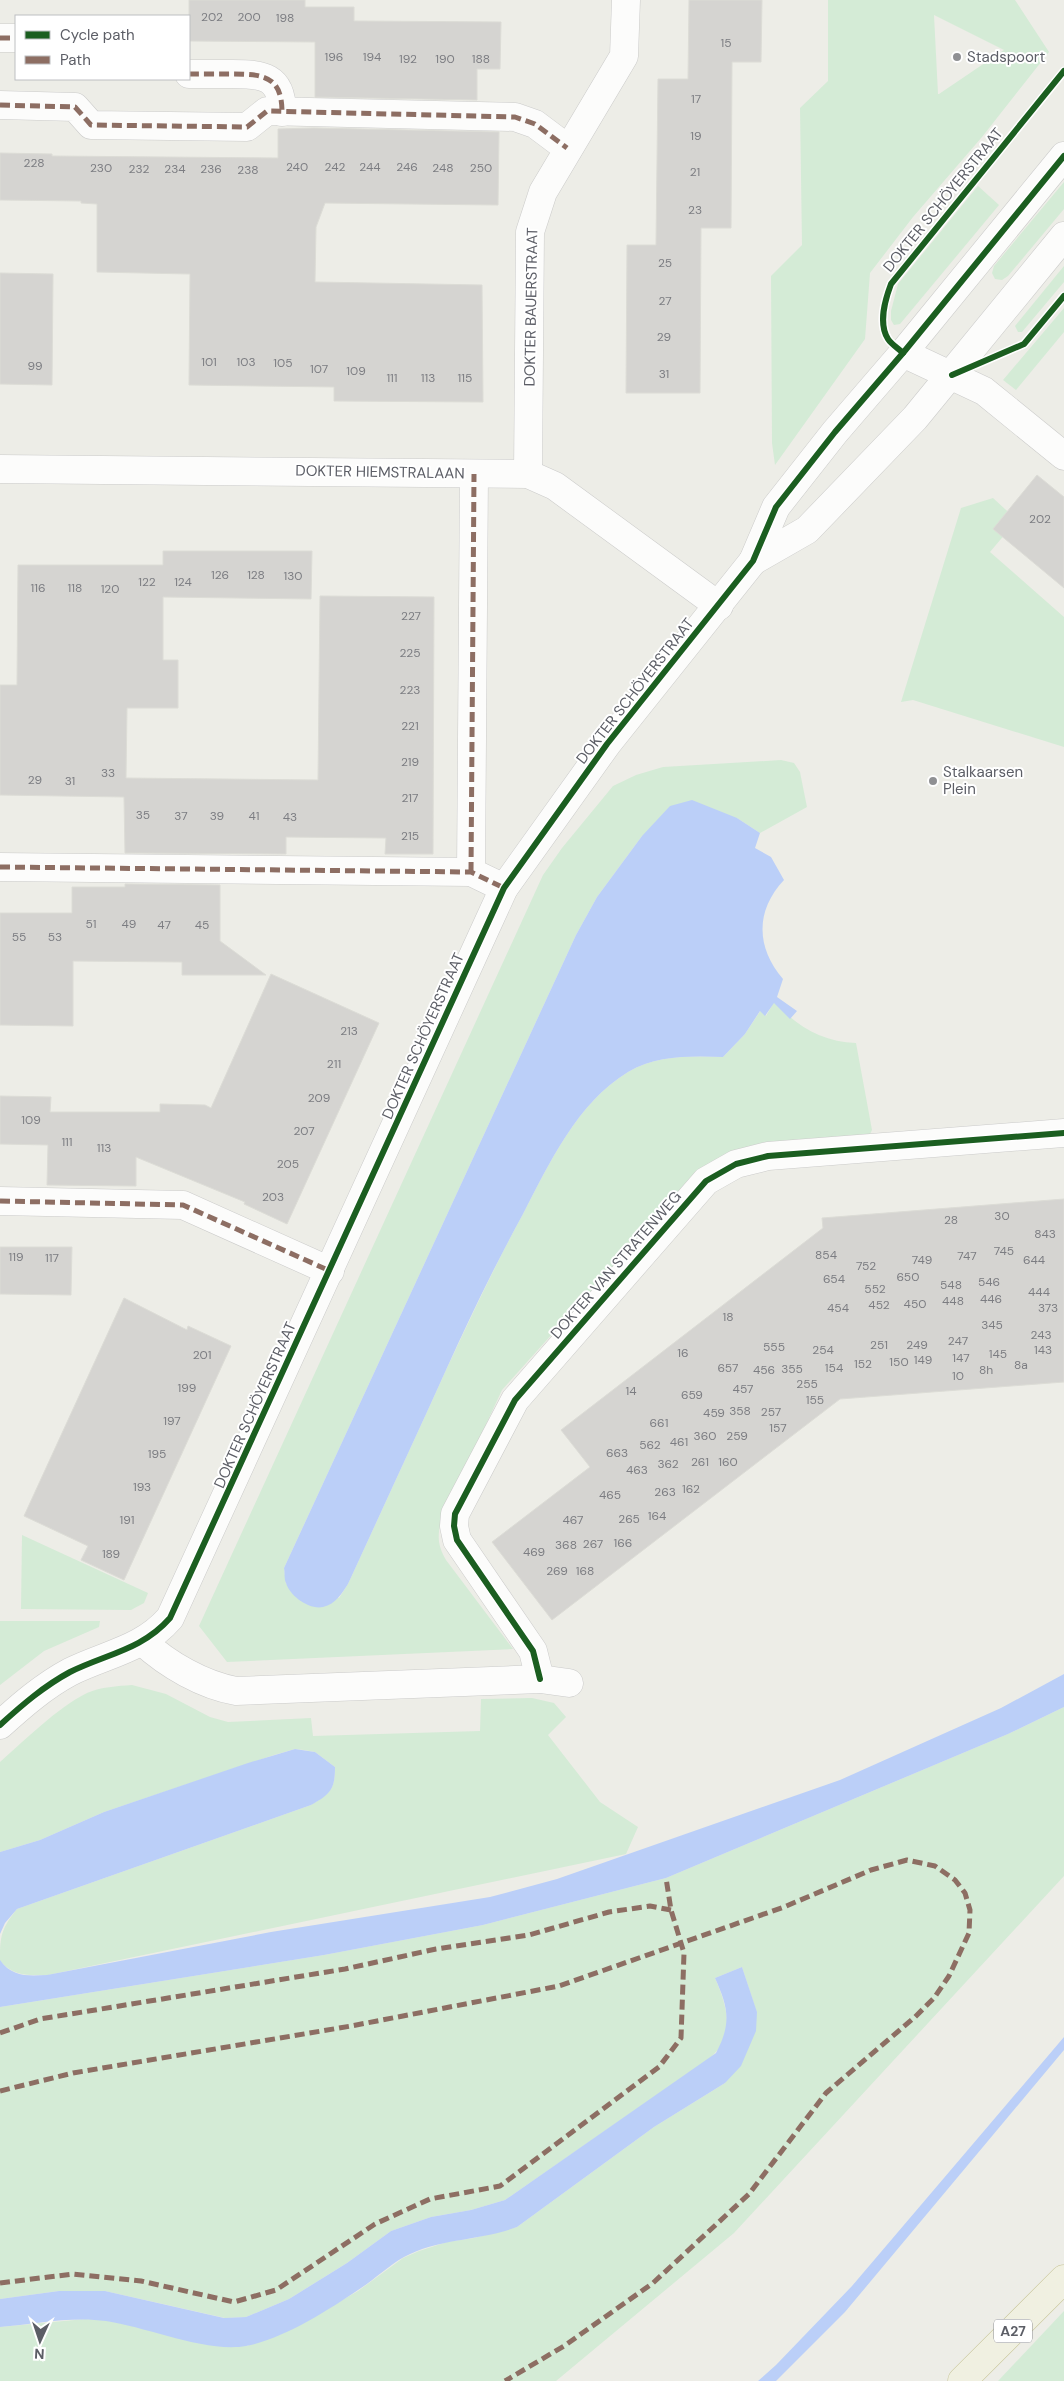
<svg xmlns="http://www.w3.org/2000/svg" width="1064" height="2381" viewBox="0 0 1064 2381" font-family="'DM Sans',sans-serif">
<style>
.green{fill:#d4ebd6;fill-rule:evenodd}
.water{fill:#bbcff8}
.building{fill:#d5d4d1;stroke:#dcdcd6}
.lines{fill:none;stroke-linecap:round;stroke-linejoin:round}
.minor-casing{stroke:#cbcbca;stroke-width:29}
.highway-casing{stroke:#c5c293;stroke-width:29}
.minor{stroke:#fcfcfb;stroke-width:28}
.highway{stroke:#f0f0e1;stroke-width:28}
.quiet{stroke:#8d6e63;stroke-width:5;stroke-dasharray:10 5;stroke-linecap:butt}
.cycleway-casing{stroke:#fff;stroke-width:9}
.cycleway{stroke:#1b5e20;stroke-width:6}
.poi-dot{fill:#8f9093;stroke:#fff;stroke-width:2}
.labels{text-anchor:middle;stroke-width:4;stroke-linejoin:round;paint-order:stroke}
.number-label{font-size:12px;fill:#7c7d82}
.shield{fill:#fff;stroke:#8d8e94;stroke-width:1}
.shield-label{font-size:14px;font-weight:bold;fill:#5c5e66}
.poi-label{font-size:15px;fill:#5c5e66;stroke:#fff;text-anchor:start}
.street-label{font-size:15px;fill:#5c5e66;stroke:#fff}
</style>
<rect width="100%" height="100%" fill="#edede7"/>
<g class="green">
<path d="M828,0h187l34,52 -67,85 -69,80 -43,56 -5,66 -90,126 -3,-22 -1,-167 31,-31 -2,-137 28,-27zM934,15l70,35 -65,44h-1z"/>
<path d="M1064,182v27l-56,67 -6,4 -7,-1 -3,-6 2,-7z"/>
<path d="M978,186l21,19 -99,119 -6,1 -3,-5v-9l7,-27z"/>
<path d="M1064,266v16l-42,50h-4l-3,-6z"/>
<path d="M1064,308v24l-48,58 -13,-10z"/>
<path d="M993,498l24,22 -27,32 74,65v130l-151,-47 -12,2 60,-194z"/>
<path d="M781,760l13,3 6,9 7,35 -47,26 -23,-15 -95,18 -45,61 -21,38 -292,633 2,16 53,14 9,-14c33,-72 66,-143 98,-214 25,-53 49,-105 77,-156 26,-50 54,-111 105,-142 29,-17 63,-16 95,-15l22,-23 16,-24 5,6 8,-14c23,24 48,40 82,41l16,87 -3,6c-57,5 -119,1 -169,33l-198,221 -61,131c-4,16 -3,25 5,39l67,89 -286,13 -28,-36 344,-751 19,-27 51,-62 23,-11 27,-8z"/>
<path d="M22,1535l126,58 -4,10 -13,7 -110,-1z"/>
<path d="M0,1621h100l-1,6 -55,24 -44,34z"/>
<path d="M132,1685l34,9 44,23 18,5 83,-4 2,18 167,-5 1,-32 51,-1 22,5 12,14 -18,18 52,67 38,25 -12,27 -578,121c-20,0 -34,2 -48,-14 0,-25 1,-32 17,-52l294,-104c19,-12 24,-15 24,-38l-20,-15 -11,-2 -9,-1 -21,6 -170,57 -64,28 -40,12v-90c25,-22 57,-54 87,-69 14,-6 30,-7 45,-8z"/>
<path d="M1064,1707v169l-330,357 -178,148h-556v-54l85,-8 18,1 144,26 50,-20 61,-35 45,-33 16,-7 28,-9 27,-4 43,-11 137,-100 71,-44 32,-70 -15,-46 -27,11c10,23 21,54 0,75 -6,7 -15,12 -22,17l-188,130 -34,10 -40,7 -40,14 -44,32 -58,36 -43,18 -21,1 -120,-27h-46l-59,8v-292l324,-52 159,-30 183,-47 342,-144z"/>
<path d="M1064,2311v70h-66z"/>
</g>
<g class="water">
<path d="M692,800l45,18 23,15 -5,15 16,9 13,23c-29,31 -28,67 -1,99l-6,18 20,14 -7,8 -16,-16 -9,13 -5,-5 -15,23 -22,23c-32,-1 -66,-2 -95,15 -51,31 -79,92 -105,142 -28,51 -53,103 -77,156 -32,71 -65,142 -98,214 -6,9 -12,20 -25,23 -14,3 -33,-11 -37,-24 -2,-4 -1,-10 -2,-15l292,-633 21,-38 45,-61 28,-30z"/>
<path d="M1064,1674v33l-56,27 -342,144 -183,47 -159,30 -324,52v-47c12,17 27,16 47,15l224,-43 219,-35 67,-18 283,-99 161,-72z"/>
<path d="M295,1749l20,3 20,15c0,22 -4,27 -24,38l-294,104 -12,14 -5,11v-82l40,-12 64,-28 144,-49z"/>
<path d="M742,1967l15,45 -1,19 -15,35 -16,17 -71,44 -137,100c-37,14 -78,11 -113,30 -16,9 -30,23 -46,33 -31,21 -75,49 -112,56 -40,7 -99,-19 -140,-25 -34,-5 -72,3 -106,6v-28l59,-8h46l119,27 22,-1 43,-18 58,-36 44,-32 40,-14 40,-7 34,-10 211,-147c16,-30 12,-46 -1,-75z"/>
<path d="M1064,2037v13l-219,262 -69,69h-18l18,-16 76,-79z"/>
</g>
<g class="building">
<path d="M189,0h116v7h49v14l147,1 -1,47h-23v31l-162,-3v-55l-126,-1z"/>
<path d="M689,0h73l-1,62h-29l-1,166h-30l-1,165h-74l1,-148h29l2,-166h30z"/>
<path d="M314,128l185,4 -1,73 -173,-2 -9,24 -1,55 167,3 1,117 -149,-1v-14l-145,-2 1,-111 -93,-2v-68l-16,-1v-2l-81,-1v-47l52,1v2l226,2v-29z"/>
<path d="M0,273l53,1 -1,111 -52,-1z"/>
<path d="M1037,475l27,22v91l-71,-59z"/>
<path d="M163,551h149l-1,48 -148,-2v63h15v48h-51l-1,70 192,2 2,-184 114,1 -1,257h-48l1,-16 -100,-1v17l-161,-1 -1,-56 -124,-2v-110h17l1,-120h145z"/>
<path d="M125,884l95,1v56l46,34h-84v-13l-109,-1v65l-73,-1v-112h72v-26h53z"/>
<path d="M271,974l108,49 -92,201 -43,-20 1,-2 -109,-45v29l-89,-1 1,-40 -48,-1v-48l51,1 -1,15h110v-8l45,1 6,3z"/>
<path d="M1064,1199v183l-224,17 -288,221 -60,-78 98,-75 -29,-37 262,-202 -1,-10z"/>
<path d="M0,1247h72l-1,48 -71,-1z"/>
<path d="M124,1298l63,32 1,-4 43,20 -107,234 -43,-20 7,-14 -64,-30z"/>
</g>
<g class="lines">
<defs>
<g id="minor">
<path d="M0,38h16"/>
<path d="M189,74c14,0 29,0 43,0 31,0 50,2 50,38"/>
<path d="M0,105l75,2 16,18 156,2 20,-16 248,6 20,7 32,24"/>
<path d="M903,353l81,38 80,65"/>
<path d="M0,469l528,5 27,12 164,120"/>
<path d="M528,474l2,-242 13,-40 81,-136 2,-56"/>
<path d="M753,561l54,-31 108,-112 149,-182"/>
<path d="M0,867l471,5 33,16"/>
<path d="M471,872l3,-398"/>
<path d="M0,1201l183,4 147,66"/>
<path d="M143,1642c25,23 60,43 93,49l304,-12 29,4"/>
<path d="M540,1679l-7,-28 -76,-111 -3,-14 1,-12 60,-114 191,-219 30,-17 32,-8 296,-23"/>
<path d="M0,1725c22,-20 44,-39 70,-53 36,-18 72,-22 100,-54l334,-730 103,-144 146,-183 23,-54 59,-75 68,-79 161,-197"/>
</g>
<path id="highway" d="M962,2381l102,-102"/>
</defs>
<use href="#minor" class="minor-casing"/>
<use href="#highway" class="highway-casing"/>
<use href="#minor" class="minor"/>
<use href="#highway" class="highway"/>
<g class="quiet">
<path d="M0,38h16"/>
<path d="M189,74c14,0 29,0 43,0 31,0 50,2 50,38"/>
<path d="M0,105l75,2 16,18 156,2 20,-16 248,6 20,7 32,24"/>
<path d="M0,867l471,5 33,16"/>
<path d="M471,872l3,-398"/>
<path d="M0,1201l183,4 147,66"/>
<path d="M0,2033l40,-14 305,-50 91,-20 93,-14 80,-23 41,-6 21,4"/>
<path d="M0,2091l73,-18 278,-47 208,-40 225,-79 87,-37 36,-10 28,6 20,14 10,13 5,17 -1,23 -20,43 -15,22 -19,19 -89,76 -77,101 -96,89 -89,63 -59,35"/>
<path d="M0,2283l73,-9 68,7 93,21 42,-12 99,-66 55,-25 70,-13 159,-119 22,-29 3,-85 -13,-43 -5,-32"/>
</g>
<defs>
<g id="cycleway">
<path d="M903,353c-4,-4 -12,-9 -15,-14 -10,-16 -3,-39 3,-55l173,-213"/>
<path d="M952,375l72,-31 40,-48"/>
<path d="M540,1679l-7,-28 -76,-111 -3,-14 1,-12 60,-114 191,-219 30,-17 32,-8 296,-23"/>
<path d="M0,1725c22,-20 44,-39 70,-53 36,-18 72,-22 100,-54l334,-730 103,-144 146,-183 23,-54 59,-75 68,-79 161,-197"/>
</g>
</defs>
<use href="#cycleway" class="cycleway-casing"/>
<use href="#cycleway" class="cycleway"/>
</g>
<g class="poi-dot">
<circle cx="957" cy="57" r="5"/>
<circle cx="933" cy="781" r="5"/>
</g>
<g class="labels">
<g class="number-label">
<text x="212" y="21">202</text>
<text x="249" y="21">200</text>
<text x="285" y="22">198</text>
<text x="726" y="47">15</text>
<text x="334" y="61">196</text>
<text x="372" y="61">194</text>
<text x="408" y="63">192</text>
<text x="445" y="63">190</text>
<text x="481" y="63">188</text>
<text x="696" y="103">17</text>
<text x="696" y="140">19</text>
<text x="34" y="167">228</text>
<text x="297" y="171">240</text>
<text x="335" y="171">242</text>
<text x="370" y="171">244</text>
<text x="407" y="171">246</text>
<text x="101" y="172">230</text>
<text x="443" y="172">248</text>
<text x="481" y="172">250</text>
<text x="139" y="173">232</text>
<text x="175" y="173">234</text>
<text x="211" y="173">236</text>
<text x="248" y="174">238</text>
<text x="695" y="176">21</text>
<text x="695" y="214">23</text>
<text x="665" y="267">25</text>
<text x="665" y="305">27</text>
<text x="664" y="341">29</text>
<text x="209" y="366">101</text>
<text x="246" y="366">103</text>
<text x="283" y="367">105</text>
<text x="35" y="370">99</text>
<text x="319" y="373">107</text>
<text x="356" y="375">109</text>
<text x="664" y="378">31</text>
<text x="392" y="382">111</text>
<text x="428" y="382">113</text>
<text x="465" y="382">115</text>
<text x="1040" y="523">202</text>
<text x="220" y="579">126</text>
<text x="256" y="579">128</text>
<text x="293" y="580">130</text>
<text x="147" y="586">122</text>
<text x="183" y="586">124</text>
<text x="38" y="592">116</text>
<text x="75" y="592">118</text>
<text x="110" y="593">120</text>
<text x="411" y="620">227</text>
<text x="410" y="657">225</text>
<text x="410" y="694">223</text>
<text x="410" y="730">221</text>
<text x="410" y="766">219</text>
<text x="108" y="777">33</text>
<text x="35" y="784">29</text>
<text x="70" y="785">31</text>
<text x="410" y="802">217</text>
<text x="143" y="819">35</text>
<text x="181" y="820">37</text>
<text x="217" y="820">39</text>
<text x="254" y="820">41</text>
<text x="290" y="821">43</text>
<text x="410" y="840">215</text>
<text x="91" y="928">51</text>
<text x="129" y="928">49</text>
<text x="164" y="929">47</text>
<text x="202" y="929">45</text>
<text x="19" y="941">55</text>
<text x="55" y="941">53</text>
<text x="349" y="1035">213</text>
<text x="334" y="1068">211</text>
<text x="319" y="1102">209</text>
<text x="31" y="1124">109</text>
<text x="304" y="1135">207</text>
<text x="67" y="1146">111</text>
<text x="104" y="1152">113</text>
<text x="288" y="1168">205</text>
<text x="273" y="1201">203</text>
<text x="1002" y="1220">30</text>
<text x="951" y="1224">28</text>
<text x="1045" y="1238">843</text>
<text x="1004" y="1255">745</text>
<text x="826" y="1259">854</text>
<text x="967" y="1260">747</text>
<text x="16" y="1261">119</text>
<text x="52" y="1262">117</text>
<text x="922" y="1264">749</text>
<text x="1034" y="1264">644</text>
<text x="866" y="1270">752</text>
<text x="908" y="1281">650</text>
<text x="834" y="1283">654</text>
<text x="989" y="1286">546</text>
<text x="951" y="1289">548</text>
<text x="875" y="1293">552</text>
<text x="1039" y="1296">444</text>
<text x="991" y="1303">446</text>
<text x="953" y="1305">448</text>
<text x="915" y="1308">450</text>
<text x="879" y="1309">452</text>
<text x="838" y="1312">454</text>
<text x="1048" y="1312">373</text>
<text x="728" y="1321">18</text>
<text x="992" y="1329">345</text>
<text x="1041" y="1339">243</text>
<text x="958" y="1345">247</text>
<text x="879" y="1349">251</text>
<text x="917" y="1349">249</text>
<text x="774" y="1351">555</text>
<text x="823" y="1354">254</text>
<text x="1043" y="1354">143</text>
<text x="683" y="1357">16</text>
<text x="998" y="1358">145</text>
<text x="202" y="1359">201</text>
<text x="961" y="1362">147</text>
<text x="923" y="1364">149</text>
<text x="899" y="1366">150</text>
<text x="863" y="1368">152</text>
<text x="1021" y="1369">8a</text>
<text x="728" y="1372">657</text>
<text x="834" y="1372">154</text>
<text x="792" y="1373">355</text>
<text x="764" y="1374">456</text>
<text x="986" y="1374">8h</text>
<text x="958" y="1380">10</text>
<text x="807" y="1388">255</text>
<text x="187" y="1392">199</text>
<text x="743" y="1393">457</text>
<text x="631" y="1395">14</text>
<text x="692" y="1399">659</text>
<text x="815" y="1404">155</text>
<text x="740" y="1415">358</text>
<text x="771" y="1416">257</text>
<text x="714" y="1417">459</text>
<text x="172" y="1425">197</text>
<text x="659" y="1427">661</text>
<text x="778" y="1432">157</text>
<text x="705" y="1440">360</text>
<text x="737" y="1440">259</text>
<text x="679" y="1446">461</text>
<text x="650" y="1449">562</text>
<text x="617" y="1457">663</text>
<text x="157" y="1458">195</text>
<text x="700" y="1466">261</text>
<text x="728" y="1466">160</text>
<text x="668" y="1468">362</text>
<text x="637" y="1474">463</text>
<text x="142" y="1491">193</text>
<text x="691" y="1493">162</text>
<text x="665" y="1496">263</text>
<text x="610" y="1499">465</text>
<text x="657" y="1520">164</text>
<text x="629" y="1523">265</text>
<text x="127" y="1524">191</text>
<text x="573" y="1524">467</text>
<text x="623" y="1547">166</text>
<text x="593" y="1548">267</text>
<text x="566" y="1549">368</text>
<text x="534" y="1556">469</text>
<text x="111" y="1558">189</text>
<text x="557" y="1575">269</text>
<text x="585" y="1575">168</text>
</g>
<rect class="shield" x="994" y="2319.5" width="38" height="23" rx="4"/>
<g class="shield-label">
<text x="1013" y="2336">A27</text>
</g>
<g class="poi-label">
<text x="967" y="62">Stadspoort</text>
<text x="943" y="777">Stalkaarsen<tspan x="943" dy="17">Plein</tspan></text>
</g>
<g class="street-label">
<text transform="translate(943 200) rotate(-51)" y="5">DOKTER SCHÖYERSTRAAT</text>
<text transform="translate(531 307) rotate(-89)" y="5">DOKTER BAUERSTRAAT</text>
<text transform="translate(380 472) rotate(1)" y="5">DOKTER HIEMSTRALAAN</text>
<text transform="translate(635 691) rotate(-52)" y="5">DOKTER SCHÖYERSTRAAT</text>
<text transform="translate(423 1036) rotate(-66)" y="5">DOKTER SCHÖYERSTRAAT</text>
<text transform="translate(616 1265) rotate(-49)" y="5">DOKTER VAN STRATENWEG</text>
<text transform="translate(255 1405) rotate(-66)" y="5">DOKTER SCHÖYERSTRAAT</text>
</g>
</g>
<rect x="15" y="15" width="175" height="65" fill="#ffffff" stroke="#bebfc2"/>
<rect x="25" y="31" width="25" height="8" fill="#1b5e20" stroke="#bebfc2"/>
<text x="60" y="40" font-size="15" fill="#5c5e66">Cycle path</text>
<rect x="25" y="56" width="25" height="8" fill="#8d6e63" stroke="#bebfc2"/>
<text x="60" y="65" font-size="15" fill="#5c5e66">Path</text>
<g transform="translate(40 2341) rotate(183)" stroke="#ffffff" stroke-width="4" paint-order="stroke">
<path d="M0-4L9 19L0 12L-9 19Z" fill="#5c5e66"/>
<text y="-8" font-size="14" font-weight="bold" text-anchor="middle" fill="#5c5e66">N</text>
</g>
</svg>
